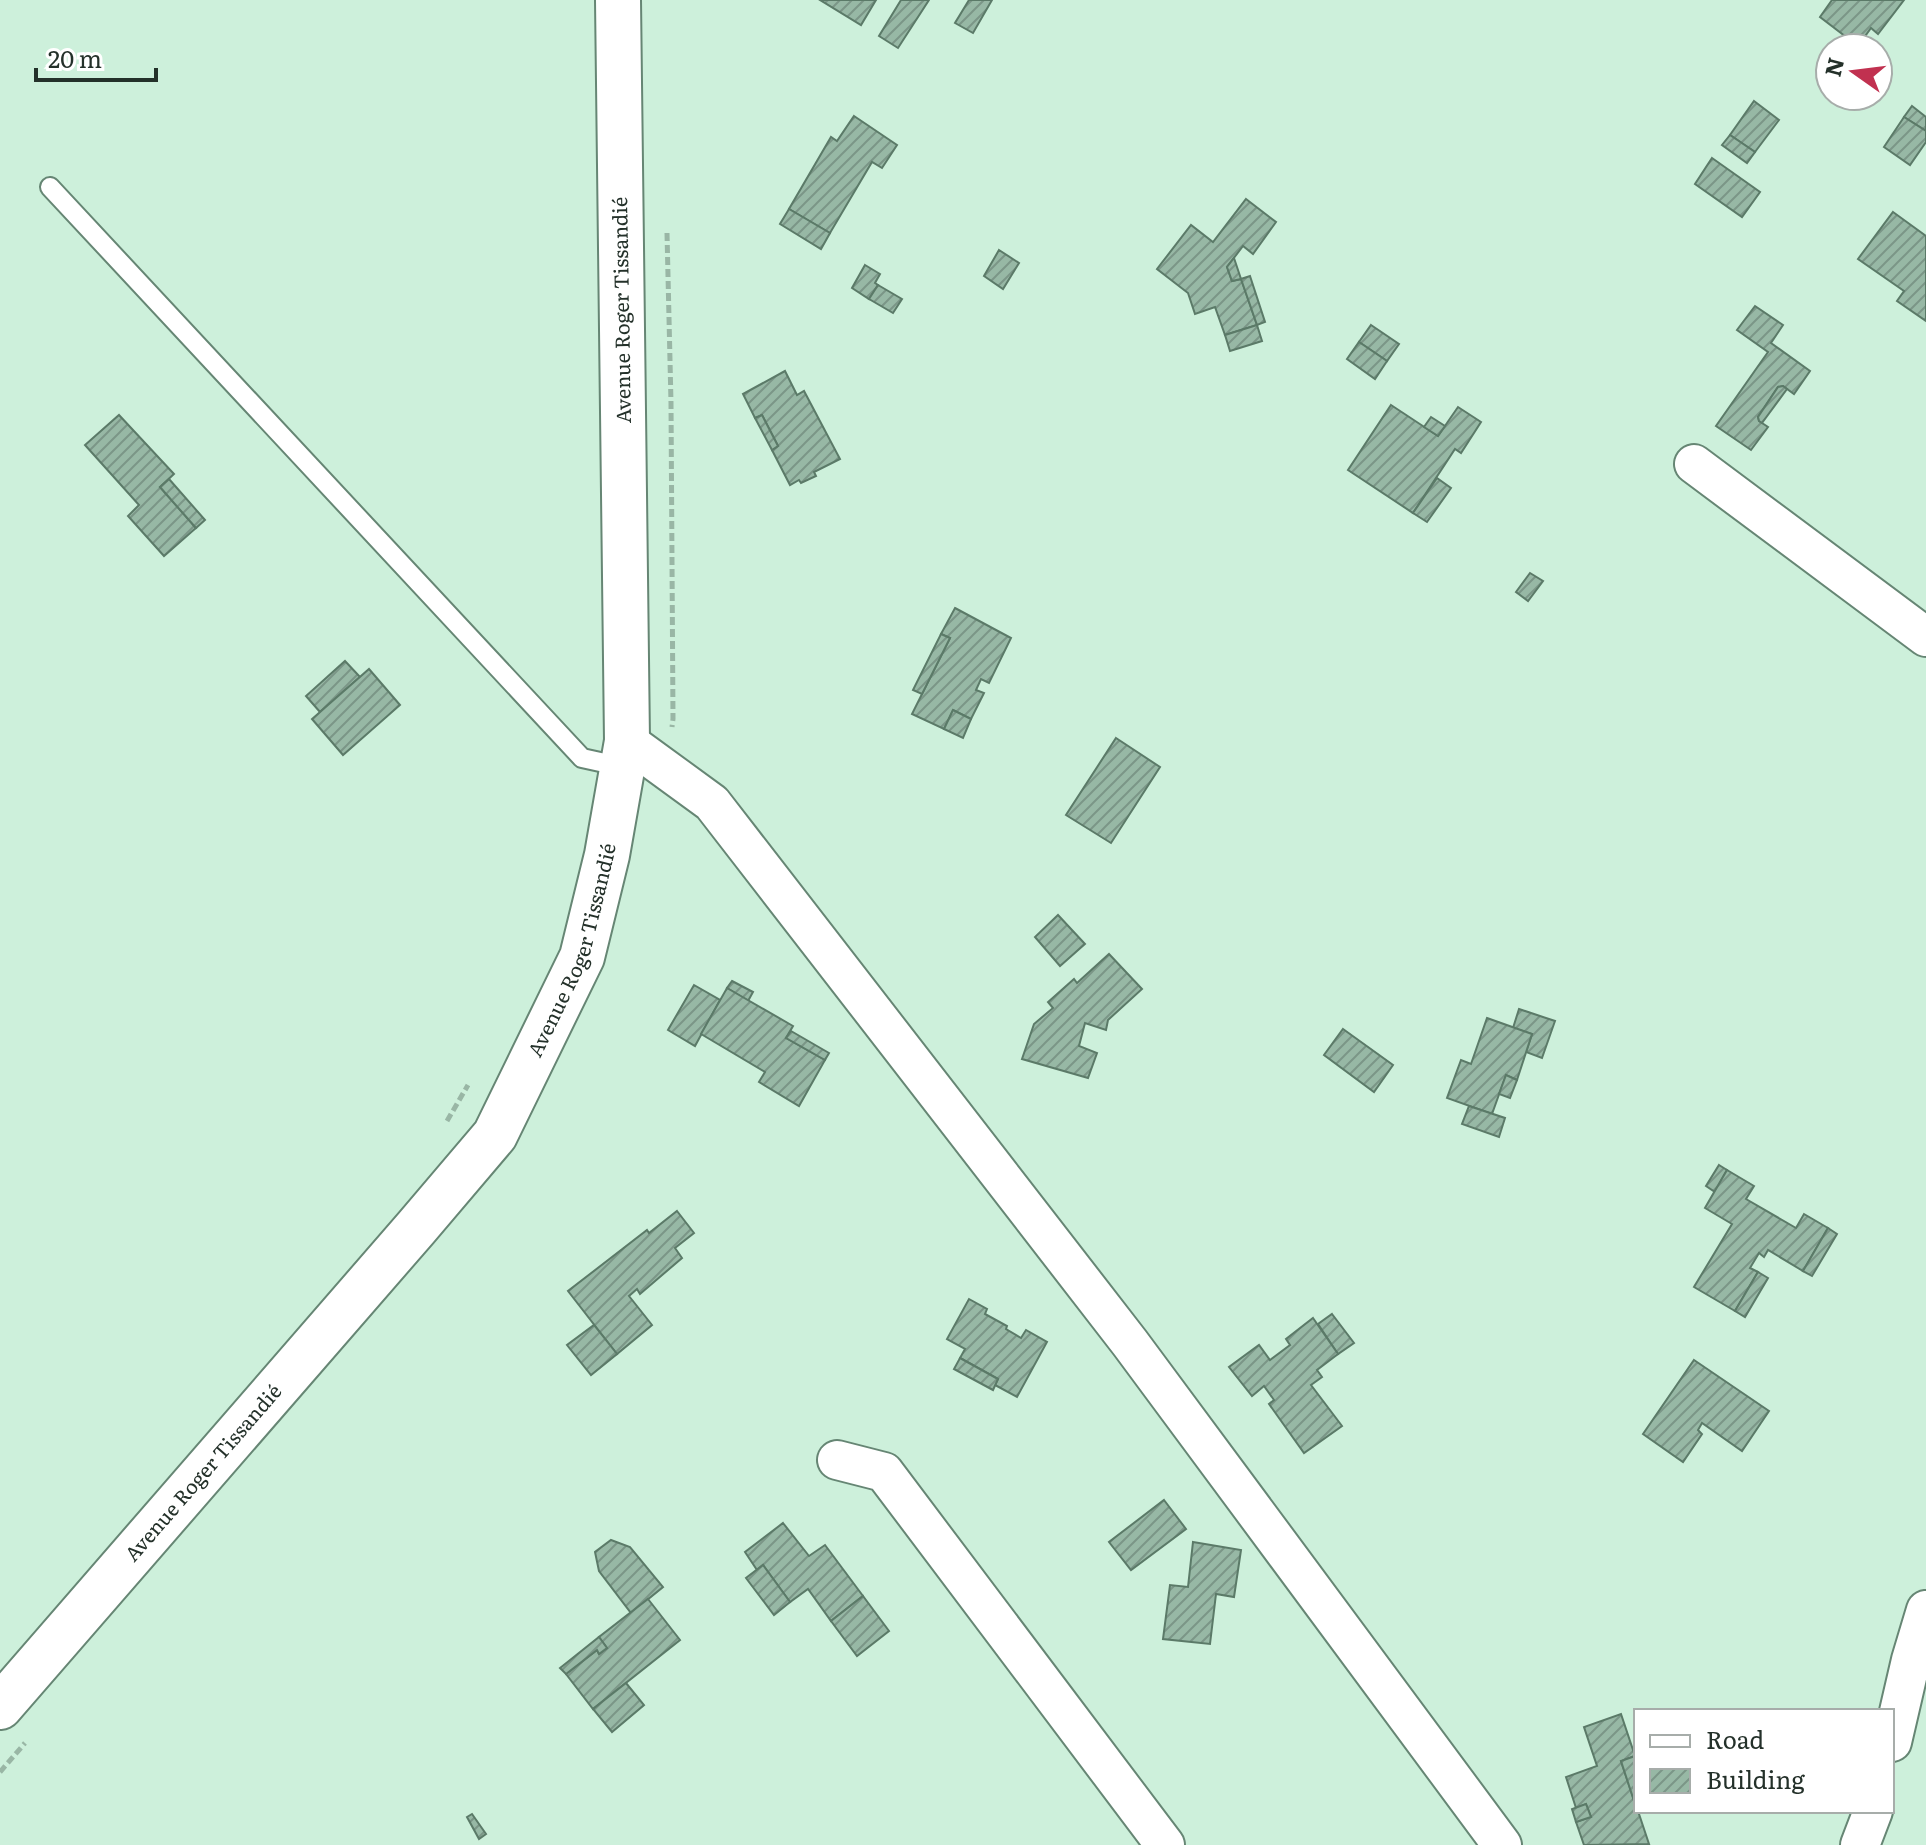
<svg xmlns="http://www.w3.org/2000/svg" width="1926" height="1845" viewBox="0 0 1926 1845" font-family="Literata,serif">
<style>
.building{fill:url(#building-hatch);stroke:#5b7a68;stroke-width:2}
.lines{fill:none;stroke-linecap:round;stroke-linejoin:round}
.service-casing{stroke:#668674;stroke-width:22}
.minor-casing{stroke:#668674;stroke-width:42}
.secondary-casing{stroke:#668674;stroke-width:48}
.path{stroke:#99b6a5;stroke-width:5;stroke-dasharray:8 4;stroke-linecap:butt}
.service{stroke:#fff;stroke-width:18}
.minor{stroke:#fff;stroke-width:38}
.secondary{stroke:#fff;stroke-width:44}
.labels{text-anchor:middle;stroke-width:6;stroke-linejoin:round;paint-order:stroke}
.street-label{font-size:20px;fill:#24312a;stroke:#fff}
</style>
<defs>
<pattern id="building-hatch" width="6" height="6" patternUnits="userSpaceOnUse" patternTransform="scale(2)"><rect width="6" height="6" fill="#97b8a5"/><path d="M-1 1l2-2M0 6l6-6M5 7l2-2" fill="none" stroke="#7b9687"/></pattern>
</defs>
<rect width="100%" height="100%" fill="#cdf0db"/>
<g class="building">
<path d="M820,0h56l-15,25z"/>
<path d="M901,0h28l-31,48 -19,-12z"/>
<path d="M969,0h23l-19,33 -18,-10z"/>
<path d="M1832,0h72l-26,34 -7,-6 -13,18 -38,-29z"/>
<path d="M1754,101l25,19 -24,32 -25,-17z"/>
<path d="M1912,106l14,11v14l-22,-14z"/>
<path d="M854,116l43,29 -15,23 -10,-6 -42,71 -41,-24 42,-72 6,4z"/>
<path d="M1904,117l22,14v11l-16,23 -26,-18z"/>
<path d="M1730,135l25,17 -8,11 -25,-18z"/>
<path d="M1712,158l48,34 -18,25 -47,-33z"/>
<path d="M1246,199l30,23 -23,32 -10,-8 -16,21 5,14 9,-2 16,46 -32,10 -10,-28 -20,7 -7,-21 -31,-24 34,-44 22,17z"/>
<path d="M789,209l41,24 -9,16 -41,-25z"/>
<path d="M1893,212l33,24v85l-29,-20 7,-10 -46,-32z"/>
<path d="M999,250l20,13 -16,26 -19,-13z"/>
<path d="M1234,258l7,21 -9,2 -5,-14z"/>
<path d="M865,265l15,9 -5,9 3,2 -9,14 -17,-11z"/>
<path d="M1250,276l15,46 -8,3 -16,-46z"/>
<path d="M878,285l24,14 -9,14 -24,-14z"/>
<path d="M1755,306l28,19 -12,18 39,28 -16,23 -11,-8 -5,1 -20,30 1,4 9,6 -17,23 -35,-24 52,-74 -31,-22z"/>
<path d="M1257,325l5,16 -32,10 -5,-16z"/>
<path d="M1371,325l28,19 -12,17 -28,-19z"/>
<path d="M1359,342l28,19 -12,18 -28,-20z"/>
<path d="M785,371l12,24 7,-4 36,68 -26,13 2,4 -15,7 -2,-3 -9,5 -18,-35 6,-4 -16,-31 -7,3 -12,-24z"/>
<path d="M1783,386l4,3 -25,34 -3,-2 -1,-4 20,-30z"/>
<path d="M1391,405l47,31 20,-29 23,15 -20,31 -6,-4 -42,64 -65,-43z"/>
<path d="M119,415l55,59 -14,13 36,41 -32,28 -36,-40 11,-11 -54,-60z"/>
<path d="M762,415l16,31 -6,4 -17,-32z"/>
<path d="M1431,417l14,9 -7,10 -14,-9z"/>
<path d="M1437,478l14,10 -24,34 -14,-9z"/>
<path d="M169,479l36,41 -9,8 -36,-41z"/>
<path d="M1530,573l13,8 -15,20 -12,-9z"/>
<path d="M955,608l56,30 -22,45 -8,-4 -5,11 8,3 -13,26 -18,-9 -9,19 -32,-15 38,-76 -9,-4z"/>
<path d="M941,634l9,4 -28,56 -9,-4z"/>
<path d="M345,661l15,16 -40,35 -14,-16z"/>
<path d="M369,669l31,36 -57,50 -31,-36z"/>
<path d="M953,710l18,9 -8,19 -19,-9z"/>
<path d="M1116,738l44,29 -49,76 -45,-28z"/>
<path d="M1058,915l27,29 -25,22 -25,-29z"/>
<path d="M1109,954l33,35 -34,31 -2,10 -21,-7 -6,23 18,7 -9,25 -66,-19 12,-35 19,-16 -5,-6 26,-23 3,4z"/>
<path d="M732,981l21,11 -5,9 -21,-13z"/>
<path d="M694,985l26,15 -25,46 -27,-16z"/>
<path d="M727,988l66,38 -7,12 39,22 -26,46 -40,-24 6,-10 -64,-38z"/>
<path d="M1519,1009l36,12 -13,37 -16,-6 6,-18 -19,-6z"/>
<path d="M1487,1018l45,16 -15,46 -11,-5 -14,39 -45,-16 14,-38 10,4z"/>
<path d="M1343,1029l50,36 -19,27 -50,-37z"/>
<path d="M791,1031l38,22 -4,7 -39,-22z"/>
<path d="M1506,1075l11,5 -7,18 -11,-4z"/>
<path d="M1469,1106l36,12 -6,19 -37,-13z"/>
<path d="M1719,1165l8,5 -12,22 -9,-6z"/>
<path d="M1727,1170l27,16 -8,13 50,29 8,-14 24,14 -25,43 -35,-21 -4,7 -5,-4 -9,15 8,4 -23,39 -41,-24 38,-63 -27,-16z"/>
<path d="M677,1211l17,22 -19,15 7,10 -42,36 -3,-5 -8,7 23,29 -35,29 -49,-63 79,-61 2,3z"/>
<path d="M1828,1228l9,6 -25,42 -9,-5z"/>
<path d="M1758,1272l10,6 -23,39 -10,-6z"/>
<path d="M969,1299l18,10 -2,5 22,12 -1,3 15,9 5,-8 21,12 -30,55 -22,-12 3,-6 -38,-21 5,-9 -18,-10z"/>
<path d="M1332,1314l22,29 -16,11 -20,-30z"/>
<path d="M1313,1318l25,36 -21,16 5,7 -11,8 31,41 -38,27 -35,-49 5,-4 -10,-14 -12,10 -23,-29 30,-22 11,15 20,-15 -4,-6z"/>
<path d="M594,1325l23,29 -26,21 -24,-30z"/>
<path d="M960,1358l38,21 -5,11 -39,-21z"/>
<path d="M1694,1360l75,51 -27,40 -40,-28 -4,7 4,4 -19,28 -40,-28z"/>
<path d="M1164,1500l22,29 -55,41 -22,-28z"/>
<path d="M783,1523l26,33 16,-11 38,51 -32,25 -23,-32 -18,13 -27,-37 -6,5 -12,-18z"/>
<path d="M611,1540l19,7 33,40 -32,26 -32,-42 -4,-19z"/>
<path d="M1193,1542l48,8 -7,47 -18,-3 -6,50 -47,-5 7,-54 18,2z"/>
<path d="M763,1565l27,37 -16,13 -28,-37z"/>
<path d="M863,1596l26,35 -32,25 -26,-35z"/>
<path d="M648,1599l32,41 -87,69 -27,-35 31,-24 2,4 8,-6 -8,-11z"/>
<path d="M599,1637l8,11 -8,6 -2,-4 -31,24 -6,-6z"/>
<path d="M626,1683l18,22 -32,27 -19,-23z"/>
<path d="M1621,1714l14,42 -14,5 15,45v5h2l11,33 -65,1 -8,-23 15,-5 -5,-13 -10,4 -10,-31 31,-11 -13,-39z"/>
<path d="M1635,1756l1,48h-1l-14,-43z"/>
<path d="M1586,1804l5,13 -15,5 -4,-13z"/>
<path d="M472,1814l14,20 -7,5 -12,-22z"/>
</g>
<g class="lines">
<defs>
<path id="service" d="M50,187l532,571 41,9"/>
<g id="minor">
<path d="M1694,464l232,173"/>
<path d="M627,741l85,62 418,540 372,502"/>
<path d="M837,1460l47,12 281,373"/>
<path d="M1892,1742l19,-82 15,-50"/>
<path d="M1860,1845l13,-34"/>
</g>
<g id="secondary">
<path id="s1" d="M0,1707l416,-479 79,-93 87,-178 25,-102 20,-114 -9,-741"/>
</g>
</defs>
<use href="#service" class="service-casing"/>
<use href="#minor" class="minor-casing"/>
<use href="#secondary" class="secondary-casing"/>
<g class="path">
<path d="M667,233l4,170 2,316 -1,8"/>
<path d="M447,1121l21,-36"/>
<path d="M0,1772l25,-29"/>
</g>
<use href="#service" class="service"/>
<use href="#minor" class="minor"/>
<use href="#secondary" class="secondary"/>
</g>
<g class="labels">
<g class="street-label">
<text transform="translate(622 310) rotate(-91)" y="7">Avenue Roger Tissandié</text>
<text dy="7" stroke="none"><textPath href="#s1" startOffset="958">Avenue Roger Tissandié</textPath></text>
<text dy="7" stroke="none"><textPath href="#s1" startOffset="310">Avenue Roger Tissandié</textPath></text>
</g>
</g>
<rect x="1634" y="1709" width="260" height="104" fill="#ffffff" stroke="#a7adaa" stroke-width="2"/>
<rect x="1650" y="1735" width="40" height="12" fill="#ffffff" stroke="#a7adaa" stroke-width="2"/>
<text x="1706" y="1749" font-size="24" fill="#24312a">Road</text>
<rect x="1650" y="1769" width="40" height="24" fill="url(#building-hatch)" stroke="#a7adaa" stroke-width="2"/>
<text x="1706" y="1789" font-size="24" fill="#24312a">Building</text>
<g transform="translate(1854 72) rotate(284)"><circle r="38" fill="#ffffff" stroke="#a7adaa" stroke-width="2"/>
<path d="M0-6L14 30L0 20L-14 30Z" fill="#c13150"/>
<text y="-12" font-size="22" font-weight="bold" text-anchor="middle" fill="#24312a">N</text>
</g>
<path d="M36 68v12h120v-12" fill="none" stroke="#24312a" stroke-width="4"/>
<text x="48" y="68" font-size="24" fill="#24312a" stroke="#ffffff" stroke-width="6" paint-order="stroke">20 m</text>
</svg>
